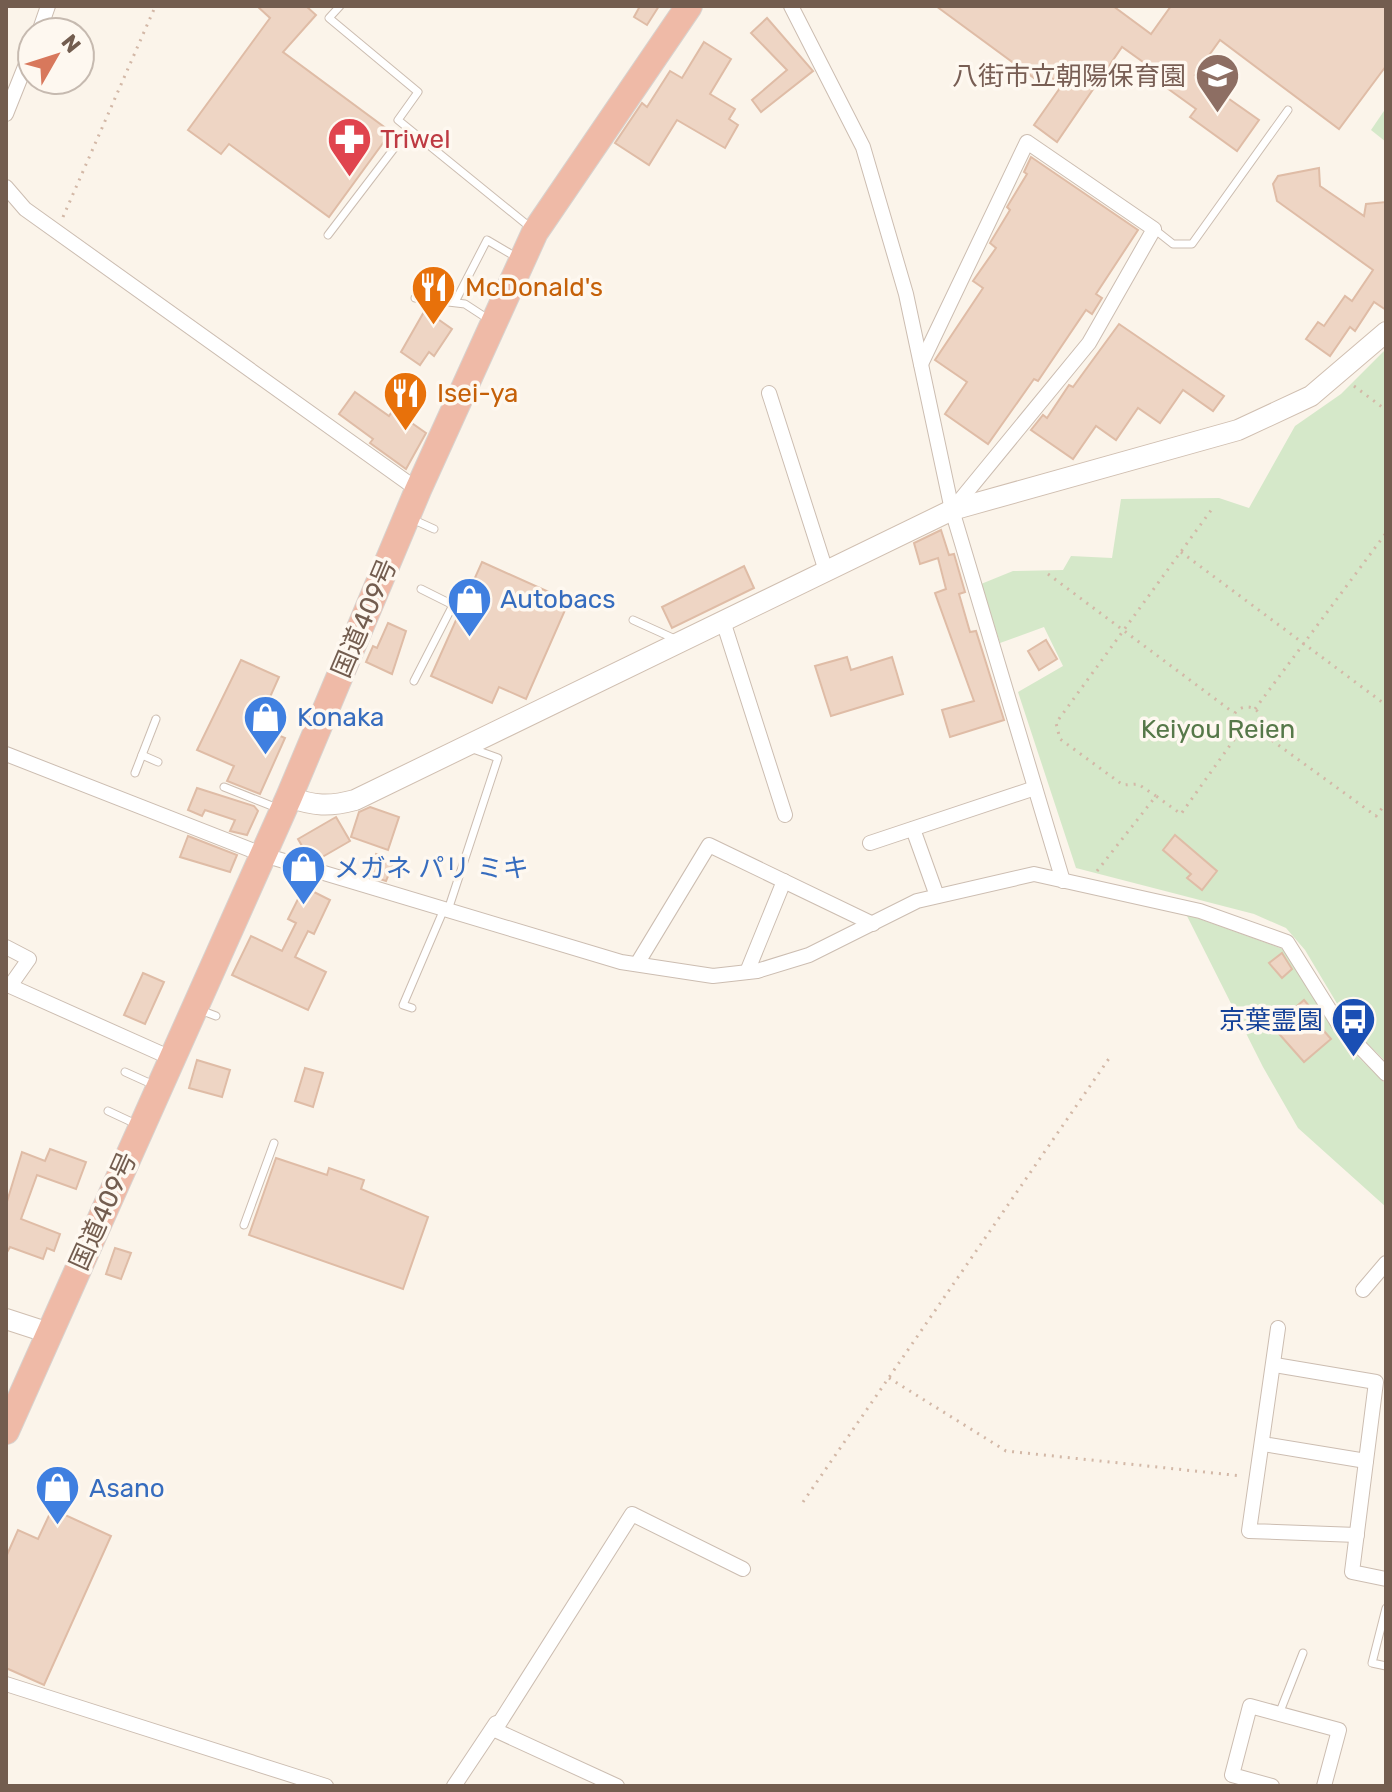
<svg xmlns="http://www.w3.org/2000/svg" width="1392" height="1792" viewBox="0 0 1392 1792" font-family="Rubik,'Noto Sans JP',sans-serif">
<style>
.green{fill:#d5e8c9}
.building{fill:#eed5c4;stroke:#dfbca6;stroke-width:2}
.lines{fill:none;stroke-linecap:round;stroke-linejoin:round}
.lane-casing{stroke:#ccbdb1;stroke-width:9}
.street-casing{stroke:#ccbdb1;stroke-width:16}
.secondary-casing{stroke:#d0bfb1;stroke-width:22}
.highway-casing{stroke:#d8d2ce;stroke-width:28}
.path{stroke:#d3b8a7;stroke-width:3;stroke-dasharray:2 6;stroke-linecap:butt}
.lane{stroke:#fff;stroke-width:7}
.street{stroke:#fff;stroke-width:14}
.secondary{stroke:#fff;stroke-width:20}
.highway{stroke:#efbaa7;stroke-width:26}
.labels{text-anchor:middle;stroke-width:7;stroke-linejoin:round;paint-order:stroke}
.education-label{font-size:26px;fill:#785e54;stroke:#fef8f0;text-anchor:end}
.health-label{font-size:26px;fill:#be3a42;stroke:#fef8f0;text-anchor:start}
.food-label{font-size:26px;fill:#c56008;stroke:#fef8f0;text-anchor:start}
.shop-label{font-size:26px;fill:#366cbe;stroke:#fef8f0;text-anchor:start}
.street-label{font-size:26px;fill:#735d4f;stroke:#fef8f0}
.park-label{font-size:26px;fill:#567849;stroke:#fef8f0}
.transit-label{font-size:26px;fill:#164399;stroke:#fef8f0;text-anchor:end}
</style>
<rect width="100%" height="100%" fill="#fbf4ea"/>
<g class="green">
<path d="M1386,108v34l-15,-12z"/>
<path d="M1386,349v713l-35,-35 -46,-77 -19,-22 -32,-14 -178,-46 -58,-176 45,-26 -19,-39 -44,16 -19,-59 32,-13 50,-1 8,-14 41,2 9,-59 98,-1 30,10 46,-82 46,-32z"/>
<path d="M1186,914l97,35 13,13 54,87 36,35v123l-88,-79 -35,-61z"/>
</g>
<g class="building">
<path d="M257,6h49l10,9 -33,37 108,80 -62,85 -100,-73 -8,10 -33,-24 82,-112z"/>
<path d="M640,6h19l-12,19 -13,-8z"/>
<path d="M936,6h177l38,28 20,-28h215v60l-47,63 -119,-89 -25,35 64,45 -22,31 -47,-34 6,-8 -29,-21 4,-6 -49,-35 -65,95 -23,-17 28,-40 -22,-15 -6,8z"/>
<path d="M767,18l46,53 -52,41 -9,-12 35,-30 -36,-37z"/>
<path d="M704,42l27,17 -21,35 25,15 -6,10 9,6 -13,23 -48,-28 -28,45 -34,-22 27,-40 5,4 23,-36 12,7z"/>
<path d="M1031,157l107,73 -42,64 6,4 -10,16 -6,-4 -48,71 -4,-2 -46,65 -43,-30 22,-32 -32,-22 48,-72 -10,-7 23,-33 -6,-5 20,-33 -3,-3 20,-33 -3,-2z"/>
<path d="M1319,168l1,18 44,30 2,-12 20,-2v108l-12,-8 -19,29 -5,-4 -20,29 -24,-17 12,-17 6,4 21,-30 7,5 21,-31 -96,-69 -4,-17 5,-8z"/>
<path d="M425,310l27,19 -18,27 -5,-4 -9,13 -19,-13z"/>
<path d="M1119,324l105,72 -11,15 -30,-21 -23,33 -22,-15 -22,32 -20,-14 -23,33 -42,-29 12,-15 4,3 22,-33 4,2z"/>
<path d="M355,392l34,24 4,-6 33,23 -20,36 -36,-26 3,-4 -34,-25z"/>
<path d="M941,530l8,25 5,-1 11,38 -6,2 11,38 6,-1 28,89 -54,17 -8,-27 32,-9 -39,-108 11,-4 -8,-31 -18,6 -6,-21z"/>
<path d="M482,562l87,39 -43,98 -27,-12 -7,16 -61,-27z"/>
<path d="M744,566l10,22 -82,40 -10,-21z"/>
<path d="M388,623l18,8 -14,43 -26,-12 7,-16 4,2z"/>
<path d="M1046,640l11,19 -18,11 -11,-19z"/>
<path d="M847,657l4,13 41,-13 11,37 -72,22 -16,-50z"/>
<path d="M241,660l38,17 -22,49 28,12 -25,56 -33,-13 7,-15 -37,-16z"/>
<path d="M197,788l57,18 4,5 -11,24 -17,-4 5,-11 -30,-10 -3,6 -14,-6z"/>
<path d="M370,807l29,10 -11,33 -37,-13 8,-25z"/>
<path d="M336,817l14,24 -33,19 -8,-2 -11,-19z"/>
<path d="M1175,835l42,36 -15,19 -15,-12 4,-4 -28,-24z"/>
<path d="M188,836l49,19 -7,17 -50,-15z"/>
<path d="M376,854l18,8 -8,19 -19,-6z"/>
<path d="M304,887l26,13 -16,34 -6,-3 -13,26 31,15 -18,38 -76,-35 19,-39 31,15 14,-28 -8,-4z"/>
<path d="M1282,953l10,16 -10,9 -13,-15z"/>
<path d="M143,973l21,9 -19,42 -21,-9z"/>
<path d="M1304,1000l17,20 -4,3 14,16 -27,23 -31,-35z"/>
<path d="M197,1060l33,10 -8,27 -33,-9z"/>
<path d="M305,1068l18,5 -10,34 -18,-6z"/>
<path d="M50,1149l36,13 -10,27 -39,-14 -16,44 39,15 -6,17 -7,-3 -4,11 -33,-12 -4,7v-49l16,-53 23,9z"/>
<path d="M276,1158l51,17 2,-7 35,12 -3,9 67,28 -25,72 -154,-54z"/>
<path d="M115,1248l16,5 -10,26 -15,-5z"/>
<path d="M52,1509l59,27 -67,149 -38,-17v-111l12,-27 20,9z"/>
</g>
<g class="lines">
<defs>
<g id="lane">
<path d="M340,6l-11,12 89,74 -20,28 133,108"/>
<path d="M1154,229l19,15h19l96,-134"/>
<path d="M328,235l74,-97"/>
<path d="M415,298l50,6 23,15"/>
<path d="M455,302l32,-62 29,17"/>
<path d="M412,519l22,10"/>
<path d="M633,620l42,19"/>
<path d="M414,681l39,-76 -32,-16"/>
<path d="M142,755l16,7"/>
<path d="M135,773l21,-54"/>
<path d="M224,787l53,21"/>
<path d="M448,910l50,-152 -25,-9"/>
<path d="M412,1008l-9,-3 41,-96"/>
<path d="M200,1010l16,6"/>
<path d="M125,1072l31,14"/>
<path d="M108,1111l30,14"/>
<path d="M244,1225l30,-82"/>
<path d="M1386,1608l-14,55 14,3"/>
<path d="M1279,1714l24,-61"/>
</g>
<g id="street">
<path d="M791,6l72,141 43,147 46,216 111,371"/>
<path d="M39,32l9,-26"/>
<path d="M6,114l26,-65"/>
<path d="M6,187l19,22 393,281"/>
<path d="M921,364l106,-222 127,87 -65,114 -137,167"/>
<path d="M769,393l57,178"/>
<path d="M723,621l62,194"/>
<path d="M6,754l258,101 357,107 92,14 44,-5 52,-16 108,-54 117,-27 166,37 87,31 52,83 47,49"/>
<path d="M913,829l24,67"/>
<path d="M870,843l165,-55"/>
<path d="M6,947l23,12 -19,27 161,72"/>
<path d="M637,964l72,-119 164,79"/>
<path d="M747,972l37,-91"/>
<path d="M1363,1290l23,-27"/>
<path d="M1278,1328l-29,203 108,4"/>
<path d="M1275,1365l101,17 -24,190 34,7"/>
<path d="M1263,1444l103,17"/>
<path d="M6,1684l320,102"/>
<path d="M495,1730l137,-216 111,55"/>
<path d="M454,1786l42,-63 -1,7 122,56"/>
<path d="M1272,1786l-40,-11 18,-69 89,24 -15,56"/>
</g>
<g id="secondary">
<path d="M289,797c25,9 40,10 66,3l597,-290 286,-80 73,-34 75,-64"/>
<path d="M6,1319l43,14"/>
</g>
<path id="highway" d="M6,1431l283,-634 129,-307 117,-258 154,-226"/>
</defs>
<use href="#lane" class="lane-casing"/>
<use href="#street" class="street-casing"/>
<use href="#secondary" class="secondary-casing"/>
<use href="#highway" class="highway-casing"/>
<g class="path">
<path d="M63,217l92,-210"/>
<path d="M1354,386l32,24"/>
<path d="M1181,552l205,153"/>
<path d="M1048,574l186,139"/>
<circle cx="1247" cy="722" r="15"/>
<path d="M1255,709l131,-176"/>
<path d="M1259,731l117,85 10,-13"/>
<path d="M1156,796l-18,-12 -15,1 -63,-46 -4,-16 156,-214"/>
<path d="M1097,871l59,-75 25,18 57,-80"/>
<path d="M889,1378l117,73 236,25"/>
<path d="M803,1502l307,-445"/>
</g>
<use href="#lane" class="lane"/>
<use href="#street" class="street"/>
<use href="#secondary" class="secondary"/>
<use href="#highway" class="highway"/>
</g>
<defs>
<symbol id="school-pin" viewBox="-11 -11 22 30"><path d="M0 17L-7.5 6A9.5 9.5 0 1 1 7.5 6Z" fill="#8d6e63" stroke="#fef8f0"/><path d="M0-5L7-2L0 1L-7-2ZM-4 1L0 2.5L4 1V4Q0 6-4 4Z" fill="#fff"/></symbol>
<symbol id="pharmacy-pin" viewBox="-11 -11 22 30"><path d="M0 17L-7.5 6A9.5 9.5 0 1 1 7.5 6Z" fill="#e0444e" stroke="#fef8f0"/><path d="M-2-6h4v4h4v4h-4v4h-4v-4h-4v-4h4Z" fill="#fff"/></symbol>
<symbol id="restaurant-pin" viewBox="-11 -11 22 30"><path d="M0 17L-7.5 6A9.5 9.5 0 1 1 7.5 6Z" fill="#e8710a" stroke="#fef8f0"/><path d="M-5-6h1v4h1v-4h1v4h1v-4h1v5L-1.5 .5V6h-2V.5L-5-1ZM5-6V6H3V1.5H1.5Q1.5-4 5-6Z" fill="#fff"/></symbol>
<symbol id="shop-pin" viewBox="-11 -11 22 30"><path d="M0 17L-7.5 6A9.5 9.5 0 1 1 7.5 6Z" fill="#3f7fe0" stroke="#fef8f0"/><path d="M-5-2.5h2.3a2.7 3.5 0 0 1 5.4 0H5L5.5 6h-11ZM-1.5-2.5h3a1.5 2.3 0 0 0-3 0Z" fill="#fff"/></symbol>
<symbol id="bus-pin" viewBox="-11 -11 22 30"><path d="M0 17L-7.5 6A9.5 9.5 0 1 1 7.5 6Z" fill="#1a4fb4" stroke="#fef8f0"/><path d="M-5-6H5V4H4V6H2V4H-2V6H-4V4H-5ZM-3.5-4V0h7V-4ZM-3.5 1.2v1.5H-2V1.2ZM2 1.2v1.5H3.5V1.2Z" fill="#fff"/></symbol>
</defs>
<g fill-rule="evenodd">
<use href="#school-pin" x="1192" y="50" width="51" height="69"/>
<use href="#pharmacy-pin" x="324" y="114" width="51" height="69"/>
<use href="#restaurant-pin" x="408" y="262" width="51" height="69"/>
<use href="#restaurant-pin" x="380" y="368" width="51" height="69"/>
<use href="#shop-pin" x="444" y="574" width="51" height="69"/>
<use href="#shop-pin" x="240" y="692" width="51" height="69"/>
<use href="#shop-pin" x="278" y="842" width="51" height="69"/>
<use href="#bus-pin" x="1328" y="994" width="51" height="69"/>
<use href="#shop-pin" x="32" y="1462" width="51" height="69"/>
</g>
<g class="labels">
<g class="education-label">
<text x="1186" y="85">八街市立朝陽保育園</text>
</g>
<g class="health-label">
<text x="380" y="148">Triwel</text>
</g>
<g class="food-label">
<text x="465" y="296">McDonald's</text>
<text x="437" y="402">Isei-ya</text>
</g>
<g class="shop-label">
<text x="500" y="608">Autobacs</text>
<text x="297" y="726">Konaka</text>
<text x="334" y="877">メガネ パリ ミキ</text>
<text x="89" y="1497">Asano</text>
</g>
<g class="street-label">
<text transform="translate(364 618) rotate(-67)" y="9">国道409号</text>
<text transform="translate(103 1211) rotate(-66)" y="9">国道409号</text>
</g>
<g class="park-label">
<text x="1218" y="738">Keiyou Reien</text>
</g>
<g class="transit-label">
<text x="1323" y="1029">京葉霊園</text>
</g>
</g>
<rect width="1392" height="1792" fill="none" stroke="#735d4f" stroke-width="16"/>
<g transform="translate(56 56) rotate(51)"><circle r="38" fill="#fef8f0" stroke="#c6bab0" stroke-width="2"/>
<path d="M0-6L14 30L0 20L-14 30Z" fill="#d8785c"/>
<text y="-12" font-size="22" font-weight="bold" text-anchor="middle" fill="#735d4f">N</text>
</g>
</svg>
